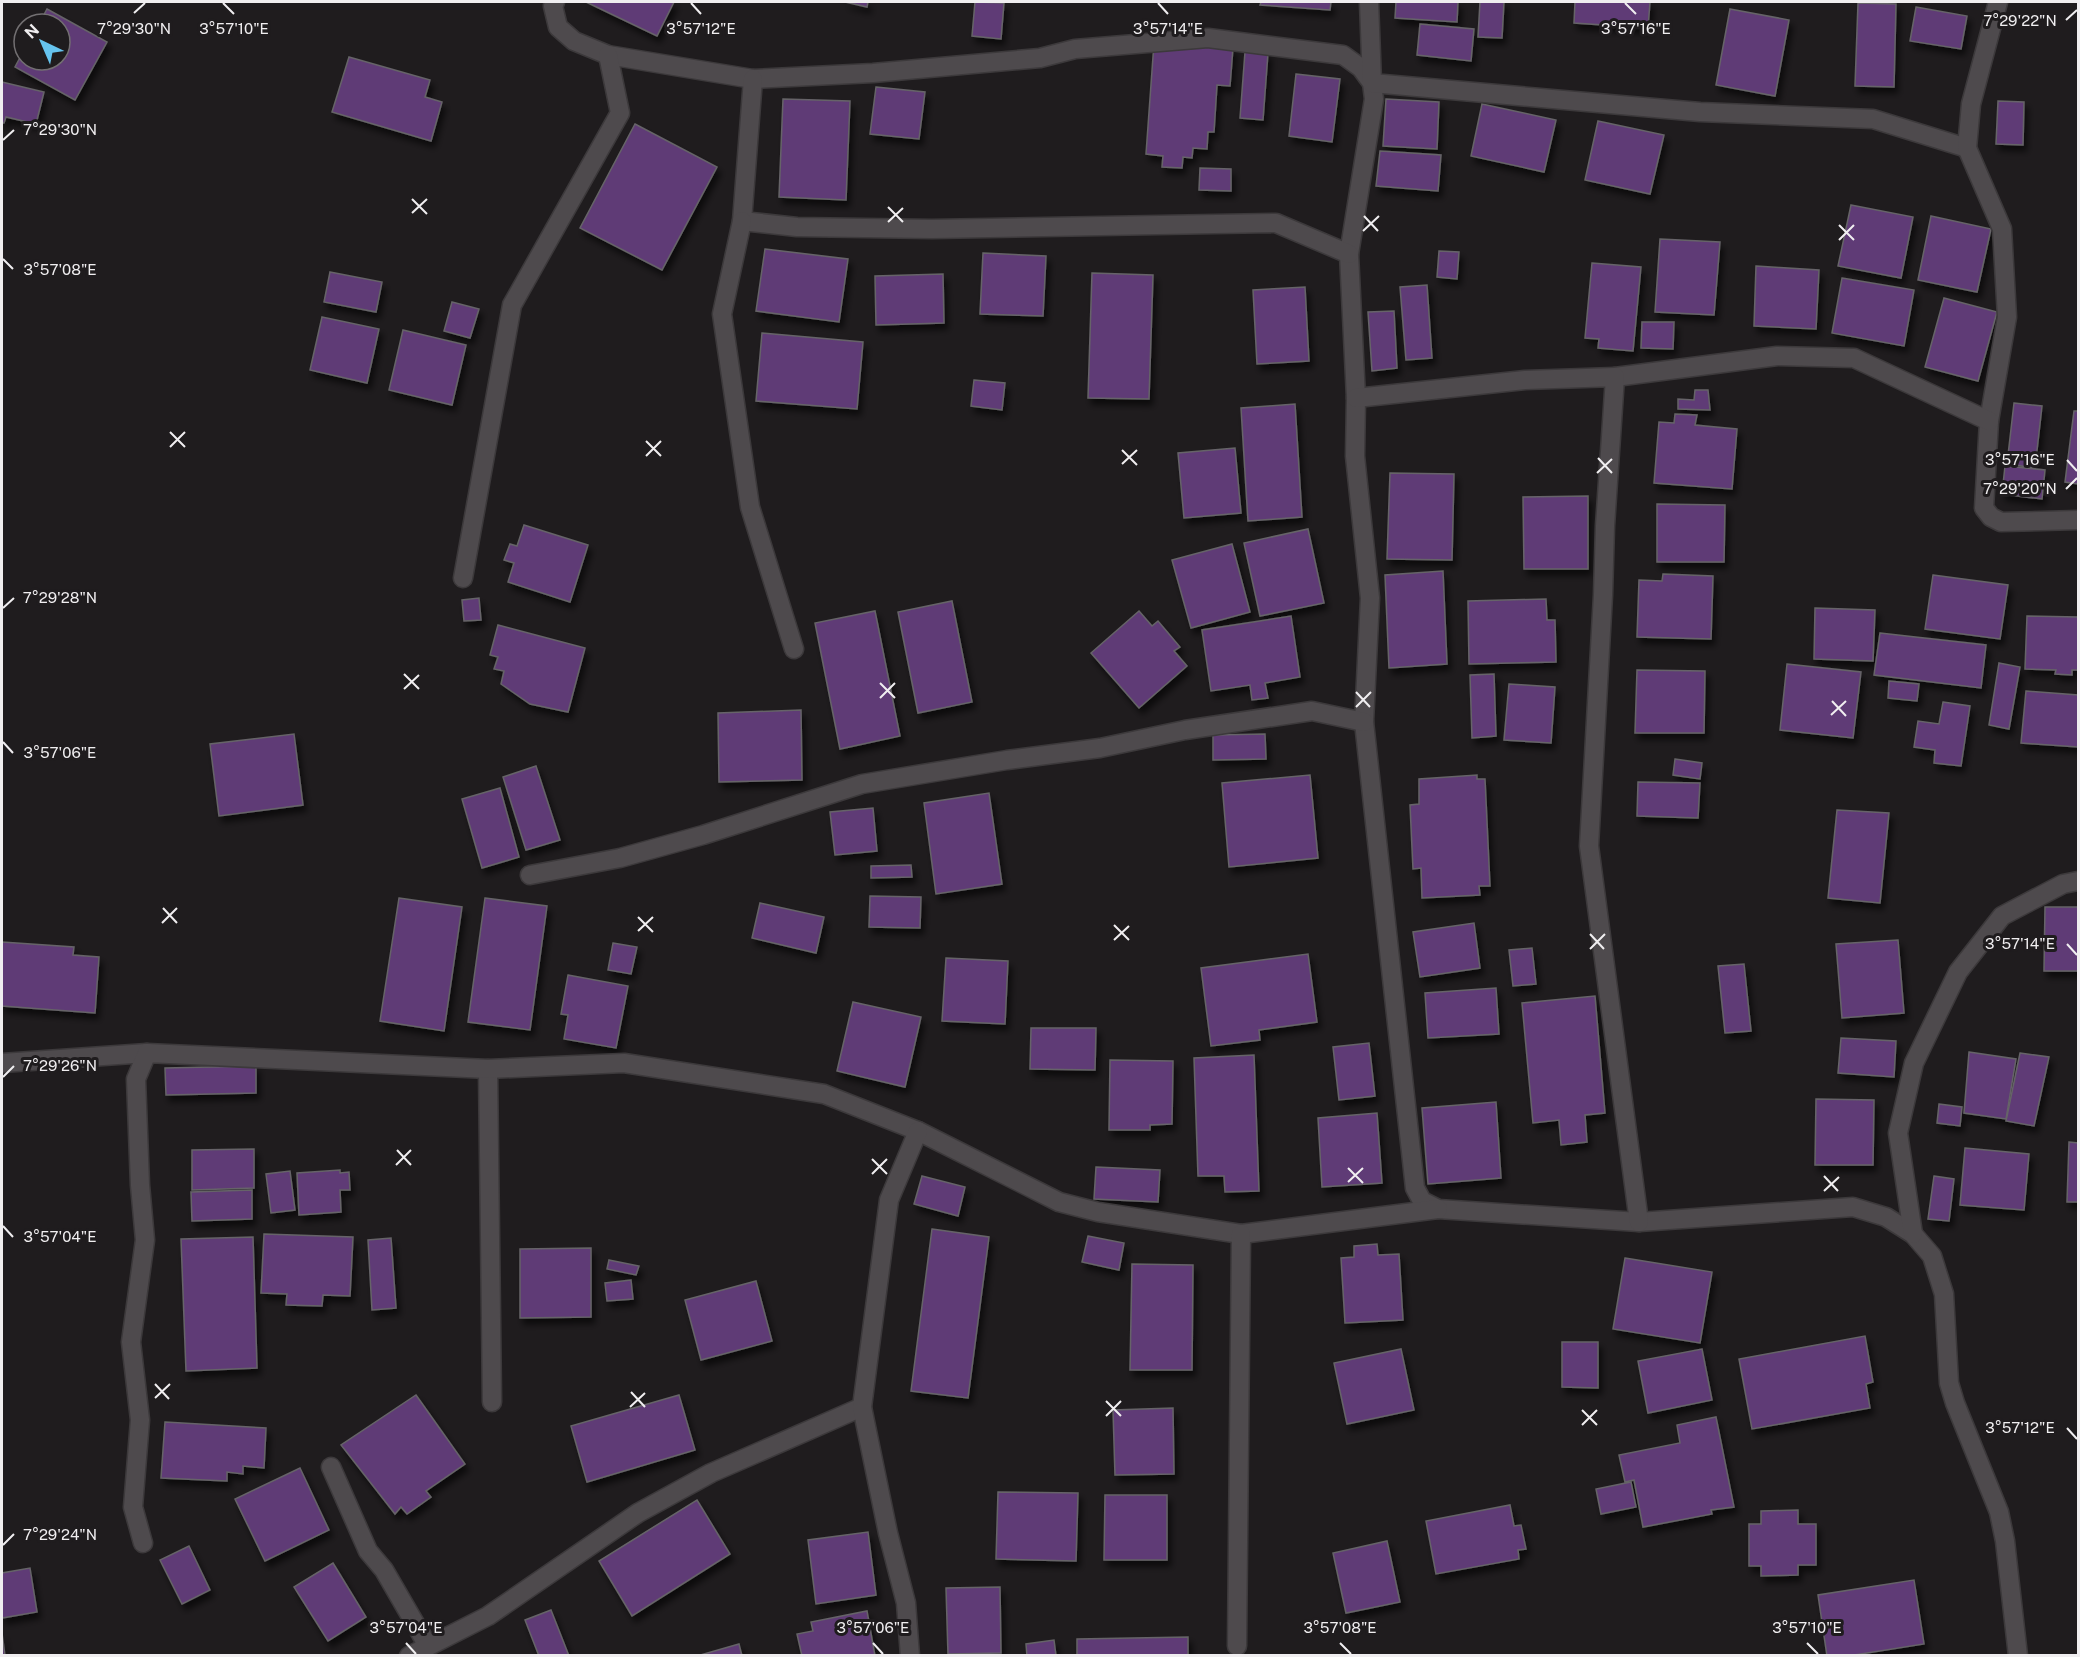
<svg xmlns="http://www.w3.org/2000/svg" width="2080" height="1657" viewBox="0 0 2080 1657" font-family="'Public Sans',sans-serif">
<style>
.building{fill:#5f3b76;stroke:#666468;stroke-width:1.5;filter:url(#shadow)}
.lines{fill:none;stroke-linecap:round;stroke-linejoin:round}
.minor-casing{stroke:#3c393b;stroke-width:21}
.minor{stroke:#4e4a4d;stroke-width:18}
.ticks{fill:none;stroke:#f0eef0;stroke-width:2}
.ticks-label{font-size:15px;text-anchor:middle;fill:#f0eef0;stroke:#1f1c1e;stroke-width:6;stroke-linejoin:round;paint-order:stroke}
</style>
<defs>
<filter id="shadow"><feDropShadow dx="3.5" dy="6" stdDeviation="3" flood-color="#0009"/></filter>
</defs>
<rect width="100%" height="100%" fill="#1f1c1e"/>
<g class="building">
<path d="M586,2h88l-17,34z"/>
<path d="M845,2h23l-1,5z"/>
<path d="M975,2l29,1 -3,36 -29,-3z"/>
<path d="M1261,2h70l-1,8 -70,-5z"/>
<path d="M1396,2h62l-1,20 -62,-4z"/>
<path d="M1480,2h24l-2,36 -24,-1z"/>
<path d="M1575,2h75l-2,26 -74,-5z"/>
<path d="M1858,3l38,1 -2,83 -39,-1z"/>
<path d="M1916,7l51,9 -6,33 -51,-8z"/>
<path d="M47,9l60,33 -32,58 -60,-33 9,-17v10h36v-36h-21z"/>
<path d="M1730,9l59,11 -14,76 -59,-11z"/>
<path d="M1420,24l54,5 -3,32 -54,-6z"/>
<path d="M1154,43l79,5 -3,38 -13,-1 -3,47h-6l-1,17 -14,-1 -1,10 -9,-1 -1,11 -20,-1 1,-11 -17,-2z"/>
<path d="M1245,52l23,1 -5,67 -23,-2z"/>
<path d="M349,57l81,23 -5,17 17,5 -11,39 -99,-29z"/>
<path d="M1296,74l44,5 -8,63 -43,-6z"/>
<path d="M2,82l42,10 -8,32 -30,-7 -2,6h-2z"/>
<path d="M876,87l49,5 -6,47 -49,-5z"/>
<path d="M783,99l67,2 -4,99 -67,-3z"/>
<path d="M1386,99l53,3 -2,47 -54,-3z"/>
<path d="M1998,101l26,1 -1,43 -27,-1z"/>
<path d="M1482,104l74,16 -12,52 -73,-16z"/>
<path d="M1598,121l66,14 -14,59 -65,-14z"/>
<path d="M635,124l82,43 -55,103 -82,-42z"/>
<path d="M1380,151l61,4 -3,36 -62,-5z"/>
<path d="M1200,168l31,1v22l-32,-1z"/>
<path d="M1851,205l62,12 -12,61 -63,-12z"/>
<path d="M1931,216l60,13 -14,63 -59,-12z"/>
<path d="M1660,239l60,3 -6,73 -59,-3z"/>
<path d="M765,249l83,10 -9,63 -83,-11z"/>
<path d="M1439,251l20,1 -2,27 -20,-2z"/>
<path d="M983,253l63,3 -3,60 -63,-2z"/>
<path d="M1592,263l49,4 -8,84 -35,-3 1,-9 -14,-1z"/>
<path d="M1756,266l63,4 -3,59 -62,-3z"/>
<path d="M330,272l52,10 -6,30 -52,-10z"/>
<path d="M1092,273l61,2 -4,124 -61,-1z"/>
<path d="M943,274l1,49 -68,2 -1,-49z"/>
<path d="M1842,278l72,12 -10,56 -72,-13z"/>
<path d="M1427,285l5,73 -26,2 -6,-73z"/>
<path d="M1305,287l4,74 -52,3 -4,-74z"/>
<path d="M1944,298l53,14 -19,69 -53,-14z"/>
<path d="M452,302l27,7 -9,29 -26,-7z"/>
<path d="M1394,311l3,57 -25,3 -4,-59z"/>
<path d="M322,317l57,12 -12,54 -57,-13z"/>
<path d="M1642,322h32l-1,27 -32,-1z"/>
<path d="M403,330l63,15 -14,60 -63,-15z"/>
<path d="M762,333l101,9 -6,67 -101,-8z"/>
<path d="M974,380l31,3 -3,27 -31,-4z"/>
<path d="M1695,390h13l2,20 -32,-1v-10l16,1z"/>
<path d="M2014,403l28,3 -7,62 -28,-4z"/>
<path d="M1295,404l7,113 -54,4 -7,-113z"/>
<path d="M2074,411h4v73l-13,-2z"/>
<path d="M1675,414l22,1 -2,10 42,4 -5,60 -78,-6 5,-61 15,1z"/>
<path d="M1235,448l6,65 -57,5 -6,-65z"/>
<path d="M2005,466l40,4 -3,29 -40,-5z"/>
<path d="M1390,473l64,1 -2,86 -65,-1z"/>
<path d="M1588,496v73h-64l-1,-72z"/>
<path d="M1657,504l68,1 -1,57h-67z"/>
<path d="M524,525l64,20 -18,57 -62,-20 6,-19 -10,-3 6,-16 7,2z"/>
<path d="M1308,529l16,74 -64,13 -16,-73z"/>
<path d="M1232,544l18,68 -59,16 -19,-68z"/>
<path d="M1443,571l4,93 -58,4 -4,-93z"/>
<path d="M1663,574l50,2 -2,63 -74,-2 2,-57 23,1z"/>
<path d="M1933,575l75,10 -8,54 -75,-10z"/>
<path d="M479,598l2,22 -17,1 -2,-21z"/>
<path d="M1546,599l1,21h8l1,42 -87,2 -1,-63z"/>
<path d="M952,601l20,101 -54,11 -20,-101z"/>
<path d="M1815,608l60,2 -2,51 -59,-2z"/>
<path d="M875,611l25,125 -60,13 -25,-126z"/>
<path d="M1139,611l13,15 6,-5 22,26 -6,4 13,15 -48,42 -48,-55z"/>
<path d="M1291,616l9,61 -35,6 3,15 -16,2 -2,-15 -39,6 -9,-61z"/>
<path d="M2027,616l51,1v53h-6v5l-17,-1 1,-4 -31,-1z"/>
<path d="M498,625l87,23 -17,64 -38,-8 -29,-20 3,-13 -10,-2 4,-12 -8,-2z"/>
<path d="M1880,633l106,12 -5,43 -107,-13z"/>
<path d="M1999,663l21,4 -11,62 -20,-4z"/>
<path d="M1787,664l74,8 -8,66 -73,-8z"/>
<path d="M1637,670l68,1 -1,62h-69z"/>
<path d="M1494,674l2,62 -24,2 -2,-63z"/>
<path d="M1889,681l30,3 -2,17 -29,-3z"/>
<path d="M1509,684l46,3 -4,56 -47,-3z"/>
<path d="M2026,691l52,4v52l-57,-4z"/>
<path d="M1943,702l27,4 -9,60 -27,-3 1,-13 -21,-3 4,-26 21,3z"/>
<path d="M801,710l1,70 -83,2 -1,-69z"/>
<path d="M294,734l9,71 -84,11 -9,-72z"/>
<path d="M1265,734l1,25 -53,1v-25z"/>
<path d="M1675,759l27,4 -2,16 -27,-4z"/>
<path d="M536,766l24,74 -34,10 -23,-73z"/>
<path d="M1310,775l8,83 -89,9 -7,-84z"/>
<path d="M1477,775v4h8l5,107h-11l1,9 -58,3 -1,-30 -8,1 -3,-64 9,-1v-25z"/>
<path d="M1638,782l62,1 -2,35 -61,-2z"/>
<path d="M500,788l19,69 -37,11 -20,-69z"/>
<path d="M989,793l13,91 -66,10 -12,-91z"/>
<path d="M873,808l4,43 -42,4 -5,-43z"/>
<path d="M1837,810l52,3 -9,90 -52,-5z"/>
<path d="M911,865l1,12 -41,1v-12z"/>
<path d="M870,896l51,1 -1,31 -51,-1z"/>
<path d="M399,898l63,9 -18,124 -64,-10z"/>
<path d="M485,898l62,8 -17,124 -62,-8z"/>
<path d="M760,903l64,14 -8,36 -64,-15z"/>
<path d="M2045,907h33v64h-34z"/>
<path d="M1474,923l6,45 -60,9 -7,-45z"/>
<path d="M1898,940l6,73 -62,5 -6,-74z"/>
<path d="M2,942l72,5 -1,8 26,2 -4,56 -93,-7z"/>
<path d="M613,943l24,4 -6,27 -23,-4z"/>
<path d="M1532,948l4,36 -23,2 -4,-36z"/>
<path d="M1308,954l9,68 -58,8 1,10 -49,6 -10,-78z"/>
<path d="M946,958l62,3 -3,63 -63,-3z"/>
<path d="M1744,964l7,67 -26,2 -7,-67z"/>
<path d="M568,975l60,11 -12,62 -52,-9 4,-24 -7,-1z"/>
<path d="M1496,988l3,46 -71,4 -3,-45z"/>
<path d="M1595,996l10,117 -20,2 2,27 -26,3 -2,-25 -26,3 -11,-120z"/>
<path d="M853,1002l68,15 -16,70 -68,-16z"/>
<path d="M1031,1028h65l-1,42 -65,-1z"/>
<path d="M1841,1038l55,3 -2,36 -56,-4z"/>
<path d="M1369,1043l6,53 -36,4 -6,-53z"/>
<path d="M1969,1052l47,7 -10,60 -42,-6z"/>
<path d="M2020,1053l29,4 -15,69 -28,-5z"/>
<path d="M1254,1055l5,136 -34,1 -1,-16h-26l-4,-118z"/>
<path d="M1110,1060l63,1 -1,63 -22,1v5h-41z"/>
<path d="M256,1066v27l-90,2 -1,-27z"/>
<path d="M1816,1099l58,1 -1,65h-58z"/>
<path d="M1496,1102l5,76 -73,6 -6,-76z"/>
<path d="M1939,1104l23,3 -2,19 -23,-3z"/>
<path d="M1377,1113l5,70 -60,4 -4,-69z"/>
<path d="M2069,1142l9,1v59h-11z"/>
<path d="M1965,1148l64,6 -5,56 -64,-5z"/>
<path d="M254,1149v39l-62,2v-40z"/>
<path d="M1096,1167l64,3 -2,32 -64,-3z"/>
<path d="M340,1170v3l9,-1 1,18h-10l1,22 -42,3 -2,-42z"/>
<path d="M290,1171l5,39 -24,3 -5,-39z"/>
<path d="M922,1176l43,11 -7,29 -44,-12z"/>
<path d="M1934,1176l20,3 -5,42 -21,-2z"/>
<path d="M252,1190v29l-60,2 -1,-29z"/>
<path d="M932,1229l57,8 -21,161 -57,-7z"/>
<path d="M264,1234l89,3 -3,59 -27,-1 -1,11 -36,-1 1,-11 -26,-1z"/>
<path d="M1088,1236l36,7 -5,27 -37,-8z"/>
<path d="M253,1237l4,131 -71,3 -5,-132z"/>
<path d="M391,1238l5,70 -24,2 -4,-70z"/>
<path d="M1377,1244l1,11 21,-1 4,66 -58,3 -4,-65 13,-1v-11z"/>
<path d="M591,1248v69l-71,1v-69z"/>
<path d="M1625,1258l87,14 -12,71 -87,-14z"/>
<path d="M609,1260l30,6 -3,9 -29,-6z"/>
<path d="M1132,1264l61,1 -1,105h-62z"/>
<path d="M631,1280l2,19 -26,2 -2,-18z"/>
<path d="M756,1281l16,60 -71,19 -16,-60z"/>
<path d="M1865,1336l8,46 -7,2 4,24 -118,21 -13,-70z"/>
<path d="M1562,1342h36v46l-36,-1z"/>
<path d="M1401,1349l13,61 -67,14 -13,-61z"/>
<path d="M1702,1349l10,51 -64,13 -10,-52z"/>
<path d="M416,1395l49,69 -39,27 5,6 -24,17 -6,-7 -6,7 -54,-69z"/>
<path d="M679,1395l16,55 -108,32 -16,-56z"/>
<path d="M1173,1408l1,66 -59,1 -2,-65z"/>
<path d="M1716,1417l18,90 -23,3 1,4 -69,13 -9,-47 -9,2 -6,-27 61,-12 -3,-18z"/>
<path d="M165,1422l101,6 -2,40 -21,-2v8l-16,-2v9l-66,-3z"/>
<path d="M300,1468l29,62 -64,31 -30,-62z"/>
<path d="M1631,1482l5,25 -35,7 -5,-25z"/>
<path d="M998,1492l80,1 -2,68 -80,-2z"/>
<path d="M1105,1495h62v65h-63z"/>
<path d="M697,1500l33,54 -98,62 -33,-55z"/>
<path d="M1510,1505l4,21 7,-1 5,24 -8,1 1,9 -83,15 -10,-53z"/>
<path d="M1798,1510v14h18v41h-18v10l-37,1v-10h-12v-42h12v-13z"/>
<path d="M868,1532l8,63 -60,9 -8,-64z"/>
<path d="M1387,1541l13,61 -54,11 -13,-60z"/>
<path d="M189,1546l21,44 -28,14 -22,-44z"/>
<path d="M333,1563l33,54 -38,24 -34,-54z"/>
<path d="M30,1568l7,44 -35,6v-45z"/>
<path d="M1914,1580l10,64 -76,12h-21l-9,-61z"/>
<path d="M1000,1587l1,66 -53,1 -2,-66z"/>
<path d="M551,1610l18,46h-30l-14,-36z"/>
<path d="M867,1611l8,45h-73l-5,-22 16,-3 -2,-9z"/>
<path d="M2,1633l3,23h-3z"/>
<path d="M1188,1637v19h-111v-17z"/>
<path d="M1054,1640l2,16h-29l-1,-12z"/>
<path d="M739,1644l3,12h-45z"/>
</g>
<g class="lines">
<defs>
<g id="minor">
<path d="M555,2l-2,4 5,21 16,14 34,14 145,24 120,-6 167,-15 35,-9 133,-11 135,17 18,13 11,15 2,16 -25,155 7,144 -1,58 15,142 -6,124 51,466 7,13 16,8 201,13 214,-15 33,10 27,17 19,22 12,38 5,89 6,20 44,109 6,29 13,115"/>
<path d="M1369,2l3,81 328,29 173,7 94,29"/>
<path d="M1998,2l-27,102 -4,44 35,81 5,88 -18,104 -5,87 7,9 10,5 77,-2"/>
<path d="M753,79l-11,142 55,6 135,2 344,-6 73,31"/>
<path d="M742,221l-20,93 28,193 44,142"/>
<path d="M1615,377l162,-21 77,2 135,63"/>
<path d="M1356,398l169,-18 90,-3 -10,149 -2,69 -14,251 50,376"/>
<path d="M463,578l49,-273 108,-192 -12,-58"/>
<path d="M530,875l90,-17 83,-23 159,-51 145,-24 93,-12 85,-18 127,-19 52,11"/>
<path d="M2,1063l145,-10"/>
<path d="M488,1069l4,333"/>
<path d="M1913,1234l-15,-101 16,-70 44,-91 44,-56 61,-32 15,-3"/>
<path d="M331,1467l37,84 16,19 44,76"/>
<path d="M143,1543l-10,-36 7,-87 -9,-78 14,-102 -5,-55 -4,-106 11,-26 341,16 136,-6 200,31 94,37 141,71 39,10 143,22 197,-25"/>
<path d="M1237,1646l4,-412"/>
<path d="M409,1656l79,-40 150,-103 73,-40 151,-66"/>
<path d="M910,1656l-4,-53 -18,-70 -26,-126 27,-207 29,-69"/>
</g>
</defs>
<use href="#minor" class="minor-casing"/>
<use href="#minor" class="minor"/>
</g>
<path class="ticks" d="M223,3l11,11M691,3l10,11M1158,3l10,11M1625,3l11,11M134,13l11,-10M2066,20l11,-10M3,140l11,-10M412,199l15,15M888,207l15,15M412,213l15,-14M1364,216l14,15M888,222l15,-14M1839,225l15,15M1363,231l16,-15M1839,240l15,-15M3,259l10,10M170,432l15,15M646,441l15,15M170,447l15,-15M1122,450l15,15M646,456l15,-15M1598,458l14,15M2067,460l10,11M1122,464l15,-14M1597,473l15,-14M2066,489l11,-11M3,608l11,-10M404,674l15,15M880,683l15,15M404,689l15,-14M1356,692l14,15M880,698l15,-15M1832,701l14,15M1356,707l15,-15M1831,715l15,-14M3,742l10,11M163,908l14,15M638,917l15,15M162,923l15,-15M1114,925l15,15M638,931l15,-14M1590,934l14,15M1114,940l15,-14M2067,944l10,11M1590,949l15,-15M3,1077l11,-11M397,1150l14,15M872,1159l15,15M396,1165l15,-15M1348,1168l15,15M872,1174l15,-15M1824,1176l14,15M1348,1182l15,-14M1824,1191l15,-14M3,1226l10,11M155,1384l14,15M631,1392l14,15M155,1398l15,-14M1106,1401l15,15M630,1407l15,-14M1582,1410l15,15M1106,1416l15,-15M1582,1425l15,-15M2067,1428l10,11M3,1545l11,-11M406,1643l10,11M873,1643l10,11M1340,1643l11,11M1807,1643l11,11"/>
<g class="ticks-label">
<text x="2020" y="26">7°29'22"N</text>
<text x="134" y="34">7°29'30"N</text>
<text x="1636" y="34">3°57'16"E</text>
<text x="234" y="34">3°57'10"E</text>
<text x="701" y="34">3°57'12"E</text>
<text x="1168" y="34">3°57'14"E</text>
<text x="60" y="135">7°29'30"N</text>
<text x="60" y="275">3°57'08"E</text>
<text x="2020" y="465">3°57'16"E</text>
<text x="2020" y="494">7°29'20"N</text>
<text x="60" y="603">7°29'28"N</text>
<text x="60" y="758">3°57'06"E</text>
<text x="2020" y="949">3°57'14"E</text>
<text x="60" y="1071">7°29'26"N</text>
<text x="60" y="1242">3°57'04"E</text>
<text x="2020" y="1433">3°57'12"E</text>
<text x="60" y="1540">7°29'24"N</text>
<text x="406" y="1633">3°57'04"E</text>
<text x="873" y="1633">3°57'06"E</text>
<text x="1340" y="1633">3°57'08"E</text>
<text x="1807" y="1633">3°57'10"E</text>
</g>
<rect width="2080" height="1657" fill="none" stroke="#f0eef0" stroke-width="6"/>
<g transform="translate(42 42) rotate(316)"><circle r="28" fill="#1f1c1e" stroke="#737072" stroke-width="1.5"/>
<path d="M0-4.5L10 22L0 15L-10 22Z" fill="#66c4ef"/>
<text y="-9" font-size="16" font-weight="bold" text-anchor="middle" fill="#f0eef0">N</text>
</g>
</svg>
